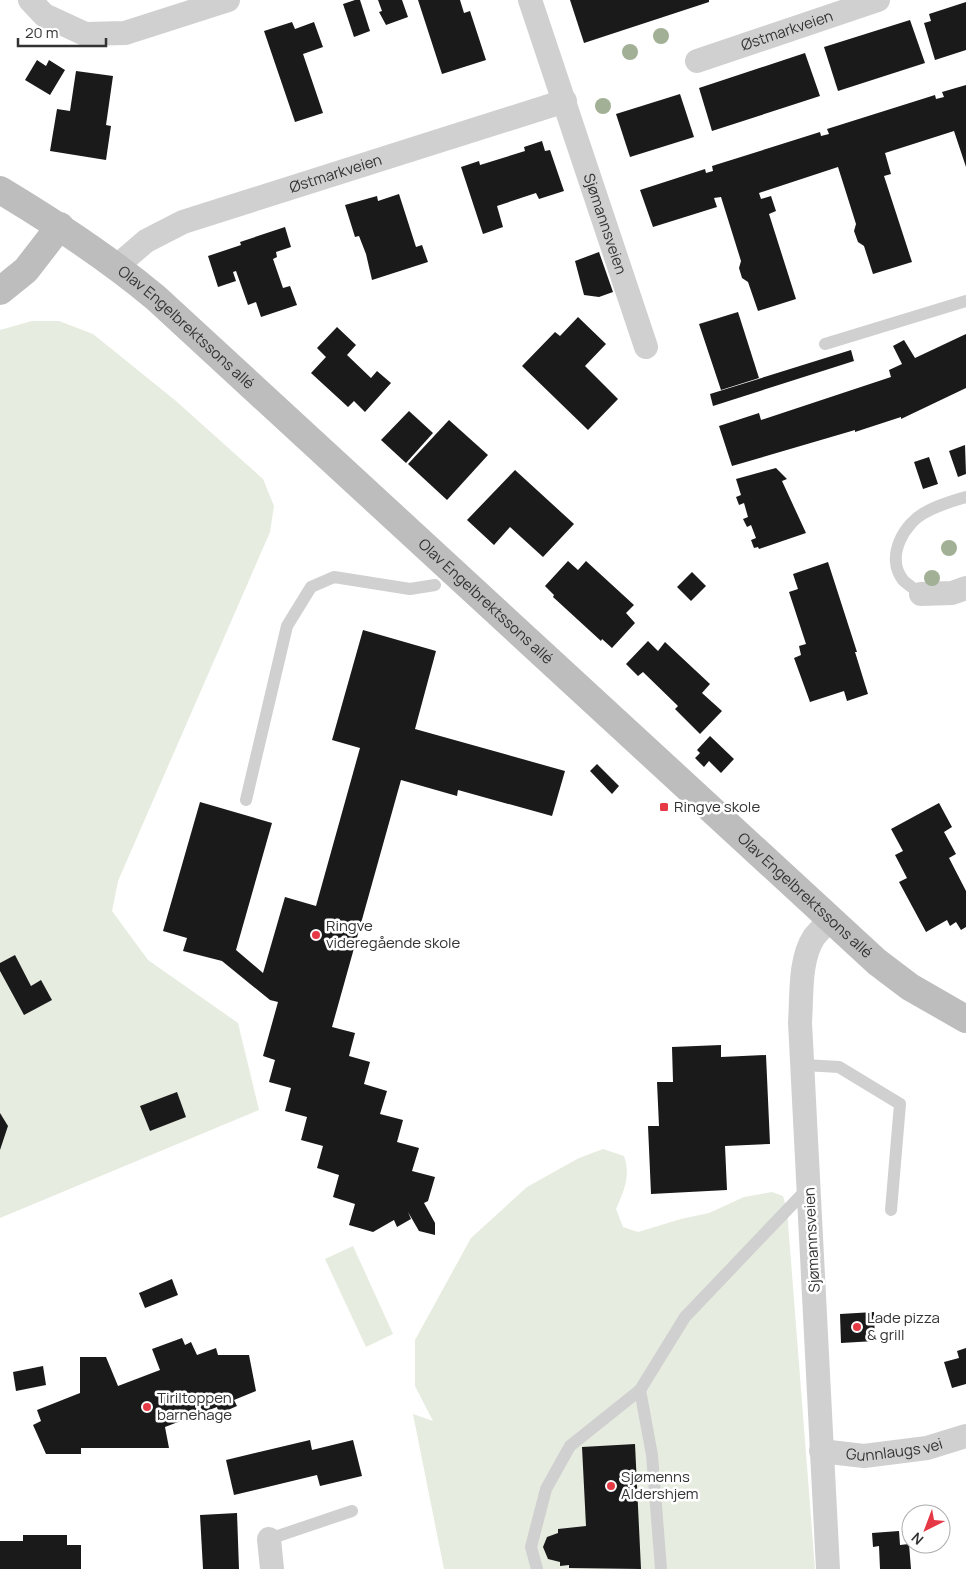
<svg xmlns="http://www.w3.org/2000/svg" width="966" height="1569" viewBox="0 0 966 1569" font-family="Manrope,sans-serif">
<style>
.green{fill:#e6ecdf}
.building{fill:#1a1a1a}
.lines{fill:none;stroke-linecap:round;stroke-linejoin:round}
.lane{stroke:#d0d0d0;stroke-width:12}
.street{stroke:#d0d0d0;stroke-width:24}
.secondary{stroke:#bdbdbd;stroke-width:28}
.tree{fill:#a2b095}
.poi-dot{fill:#e63946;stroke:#fff;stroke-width:2}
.labels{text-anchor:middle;stroke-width:5;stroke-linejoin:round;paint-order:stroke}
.street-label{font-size:15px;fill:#333;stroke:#fff}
.poi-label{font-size:15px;fill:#333;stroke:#fff;text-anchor:start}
</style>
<rect width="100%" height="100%" fill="#fff"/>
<g class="green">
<path d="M32,321h27l34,13 83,67 87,78 11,27 -4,26 -152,349 -6,30 36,49 90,63 21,87 -259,108v-888z"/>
<path d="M603,1149l21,7c7,20 0,35 -8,53l7,18 15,5 43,-13 28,-6 35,-16 28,-5 11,4 4,14 28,359h-371l-31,-155 20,7 -18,-35v-46l56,-102 56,-51 52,-29z"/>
<path d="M353,1246l40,88 -27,13 -41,-88z"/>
</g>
<g class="building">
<path d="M355,0h5l10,31 -16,6 -11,-33z"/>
<path d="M378,0h24l6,17 -22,8 -7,-13 3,-1z"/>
<path d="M418,0h42l4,13 6,-2 16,49 -44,14z"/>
<path d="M570,0h139v2l-125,41z"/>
<path d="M966,2v48l-31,10 -11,-37 7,-2 -2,-7z"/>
<path d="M910,20l15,43 -87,28 -14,-44z"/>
<path d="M292,22l3,7 19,-7 9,25 -20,7 20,59 -28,9 -31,-91z"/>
<path d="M805,53l15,43 -108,35 -13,-43z"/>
<path d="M37,60l9,6 3,-6 16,10 -15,25 -25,-15z"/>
<path d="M76,71l37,5 -7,49 5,1 -5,34 -56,-9 7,-42 13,2z"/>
<path d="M966,85v82l-12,-36 -69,22 6,21 -7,2 28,86 -39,12 -9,-28 -6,-4 -4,-11 2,-7 -18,-57 -79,26 2,6 10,-3 5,15 -7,3 27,85 -38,12 -10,-29 -6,-4 -3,-10 2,-7 -20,-64 -7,1 3,9 -64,20 -13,-37 65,-21 1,4 7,-2 -1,-5 108,-34 1,4 8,-2 -2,-5 108,-34 1,4 8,-2 -2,-5z"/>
<path d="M680,94l14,43 -64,20 -14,-43z"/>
<path d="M542,141l3,10 5,-1 14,41 -25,8 -3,-6 -39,13 6,21 -20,7 -22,-67 18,-6 1,4 45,-14 -1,-4z"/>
<path d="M399,194l17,53 6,-2 6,17 -56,18 -6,-26 -7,-18 -4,1 -10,-32 32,-9 1,5z"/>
<path d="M285,227l6,20 -15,5 1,5 -4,2 10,29 7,-2 7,19 -36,12 -5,-15 -8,3 -12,-34 -3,1 3,9 -18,6 -10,-31 33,-11 -1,-3z"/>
<path d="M599,252l14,40 -14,5 -15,-2 -9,-34z"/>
<path d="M738,312l21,66 -38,12 -22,-66z"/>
<path d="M578,317l28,27 -21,22 33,33 -30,31 -66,-64 33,-34 5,4z"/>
<path d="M337,327l19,18 -9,10 24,23 6,-7 14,12 -26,29 -11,-11 -6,6 -37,-34 15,-16 -9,-9z"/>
<path d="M966,334v54l-65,31v-2l-46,15v-2l-123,36 -13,-40 40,-13 2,7 130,-43 -2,-7 13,-6 -9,-18 11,-6 11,18z"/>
<path d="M851,350l3,11 -141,45 -3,-12z"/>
<path d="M409,411l24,22 -27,30 -25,-23z"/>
<path d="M449,420l39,35 -41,45 -39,-36z"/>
<path d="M965,445l1,29 -8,3 -9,-26z"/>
<path d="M929,457l9,27 -15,5 -9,-27z"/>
<path d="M776,468l11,11 -5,2 24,52 -47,16 -1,-2 -4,1 -3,-8 5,-2 -5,-13 -4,2 -4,-8 5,-2 -4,-14 -5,2 -3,-8 5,-2 -5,-16z"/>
<path d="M515,470l59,54 -31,33 -33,-30 -16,18 -27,-25z"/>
<path d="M568,561l10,9 8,-9 48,44 -8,8 9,10 -23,25 -10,-9 -1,2 -48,-44 1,-2 -9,-9z"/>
<path d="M828,562l29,90h-2l13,42 -21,7 -3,-10 -34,11 -16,-44 7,-3 -2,-9 7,-2 -17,-52 9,-3 -5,-15z"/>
<path d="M692,572l14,14 -15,15 -14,-14z"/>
<path d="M363,630l73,21 -21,78 150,42 -13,45 -94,-26 -1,6 -56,-16 -69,247 23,6 -6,23 21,6 -6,22 23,7 -7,23 23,6 -6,22 22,6 -7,23 23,6 -7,24 -4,2 11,20v12l-16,-4 -11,-19 3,7 -14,8 -3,-7 -21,12 -24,-7 6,-21 -22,-7 6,-22 -22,-7 6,-22 -22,-6 6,-23 -22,-6 6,-23 -22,-6 6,-22 -12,-4 15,-54 -8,-2 -48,-39 -39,-10 4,-13 -24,-7 37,-129 72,21 -36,127 27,23 22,-76 31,9 44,-158 -28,-8z"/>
<path d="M648,641l10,10 7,-9 45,42 -8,9 20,18 -22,23 -25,-25 3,-3 -35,-34 -5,4 -12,-12z"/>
<path d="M710,736l24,23 -13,14 -12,-12 -5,6 -9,-9 5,-5 -3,-3z"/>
<path d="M597,764l22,22 -7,8 -22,-23z"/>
<path d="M939,803l13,24 -8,5 12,22 -7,4 17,33v36l-5,3 -5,-8 -6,4 -3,-6 -21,12 -27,-50 8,-4 -12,-23 8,-4 -12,-22z"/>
<path d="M15,955l16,31 10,-6 11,20 -28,15 -24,-44v-8z"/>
<path d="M721,1045v12l45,-2 4,89 -45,2 2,44 -76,4 -3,-68h11l-2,-44h16l-1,-35z"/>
<path d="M177,1092l9,25 -36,14 -10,-25z"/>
<path d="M0,1113l8,13 -8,24z"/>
<path d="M172,1279l6,16 -33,13 -6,-15z"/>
<path d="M874,1312l1,29 -34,2 -1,-29z"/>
<path d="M182,1338l3,7 6,-3 6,13 19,-7 2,7h31l7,36 -22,9 3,6 -18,8 -2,-7 -52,20 4,21h-88v6h-35l-13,-29 8,-4 -4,-11 43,-17v-36h26l12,29 42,-16 -8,-21z"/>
<path d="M966,1348v36l-14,4 -8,-26 15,-4 -2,-7z"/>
<path d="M43,1366l3,19 -30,6 -3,-19z"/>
<path d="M310,1440l2,10 41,-10 9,36 -42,10 -3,-11 -83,20 -8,-35z"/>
<path d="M635,1444l6,125 -72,-1v-3l-9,1v-4l-12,-3 -5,-12 4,-10 11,-4v-4l28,-3 -4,-79z"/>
<path d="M237,1513l2,56h-36l-3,-54z"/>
<path d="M899,1531l1,14 9,-1 2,25h-31l-1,-23 -6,1 -1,-14z"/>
<path d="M23,1535h44v10h14v24h-81v-28h23z"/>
</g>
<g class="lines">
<g class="lane">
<path d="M825,344l141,-43"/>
<path d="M921,594c-5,-4 -13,-9 -18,-14 -18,-23 1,-57 23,-68 12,-7 27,-11 40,-15"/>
<path d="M246,800l41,-174 24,-39 23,-10 76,12 25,-4"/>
<path d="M804,1065l35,2 61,37 -9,106"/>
<path d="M640,1390l12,65 9,114"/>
<path d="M269,1539l83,-28"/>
<path d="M537,1569l-6,-22 15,-58 24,-43 70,-56 45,-73 124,-130"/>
</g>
<g class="street">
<path d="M30,0l14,15 41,19 40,-1 103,-33"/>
<path id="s1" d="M530,0l116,347"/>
<path id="s2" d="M697,61l181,-61"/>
<path id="s3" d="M117,266l29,-25 37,-19 382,-121"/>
<path d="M921,594l31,-1 14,-5"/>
<path id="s4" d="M821,1451l43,5 63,-8 39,-12"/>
<path d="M269,1539l3,30"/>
<path d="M828,1569l-28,-547c2,-26 -1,-62 14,-85 5,-6 11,-12 16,-18"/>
</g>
<g class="secondary">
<path id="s5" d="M0,190c55,33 107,67 156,108l721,664 33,25 56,32"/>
<path d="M0,291l26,-21 34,-44"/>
</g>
</g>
<g class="tree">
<circle cx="661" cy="36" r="8"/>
<circle cx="630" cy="52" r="8"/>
<circle cx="603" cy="106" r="8"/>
<circle cx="949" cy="548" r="8"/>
<circle cx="932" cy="578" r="8"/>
</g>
<g class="poi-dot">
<rect x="659" y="802" width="10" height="10" rx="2.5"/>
<circle cx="316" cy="935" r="5"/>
<circle cx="857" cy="1327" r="5"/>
<circle cx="147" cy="1407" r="5"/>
<circle cx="611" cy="1486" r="5"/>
</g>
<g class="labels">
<g class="street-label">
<text dy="5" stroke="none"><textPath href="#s2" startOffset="95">Østmarkveien</textPath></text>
<text dy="5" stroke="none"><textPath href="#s3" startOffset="240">Østmarkveien</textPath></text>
<text dy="5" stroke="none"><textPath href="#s1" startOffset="236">Sjømannsveien</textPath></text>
<text dy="5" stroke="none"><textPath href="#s5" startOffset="232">Olav Engelbrektssons allé</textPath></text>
<text dy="5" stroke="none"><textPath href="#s5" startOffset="638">Olav Engelbrektssons allé</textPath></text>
<text dy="5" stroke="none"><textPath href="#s5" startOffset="1072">Olav Engelbrektssons allé</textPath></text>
<text transform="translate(812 1240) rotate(-93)" y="5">Sjømannsveien</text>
<text dy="5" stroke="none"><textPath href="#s4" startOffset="74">Gunnlaugs vei</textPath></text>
</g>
<g class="poi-label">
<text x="674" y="812">Ringve skole</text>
<text x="326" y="931">Ringve<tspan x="326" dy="17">videregående skole</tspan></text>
<text x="867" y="1323">Lade pizza<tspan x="867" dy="17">&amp; grill</tspan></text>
<text x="157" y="1403">Tiriltoppen<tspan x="157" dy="17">barnehage</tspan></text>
<text x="621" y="1482">Sjømenns<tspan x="621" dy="17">Aldershjem</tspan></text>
</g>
</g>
<g transform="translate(926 1529) rotate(222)"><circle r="24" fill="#ffffff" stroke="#adadad"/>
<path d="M0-4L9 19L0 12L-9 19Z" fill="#e63946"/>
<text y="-8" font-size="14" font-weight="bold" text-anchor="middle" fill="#333333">N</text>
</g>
<path d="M18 38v8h88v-8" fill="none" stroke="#333333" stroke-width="2.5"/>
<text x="25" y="38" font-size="15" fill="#333333" stroke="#ffffff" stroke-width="4" paint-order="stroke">20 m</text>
</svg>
